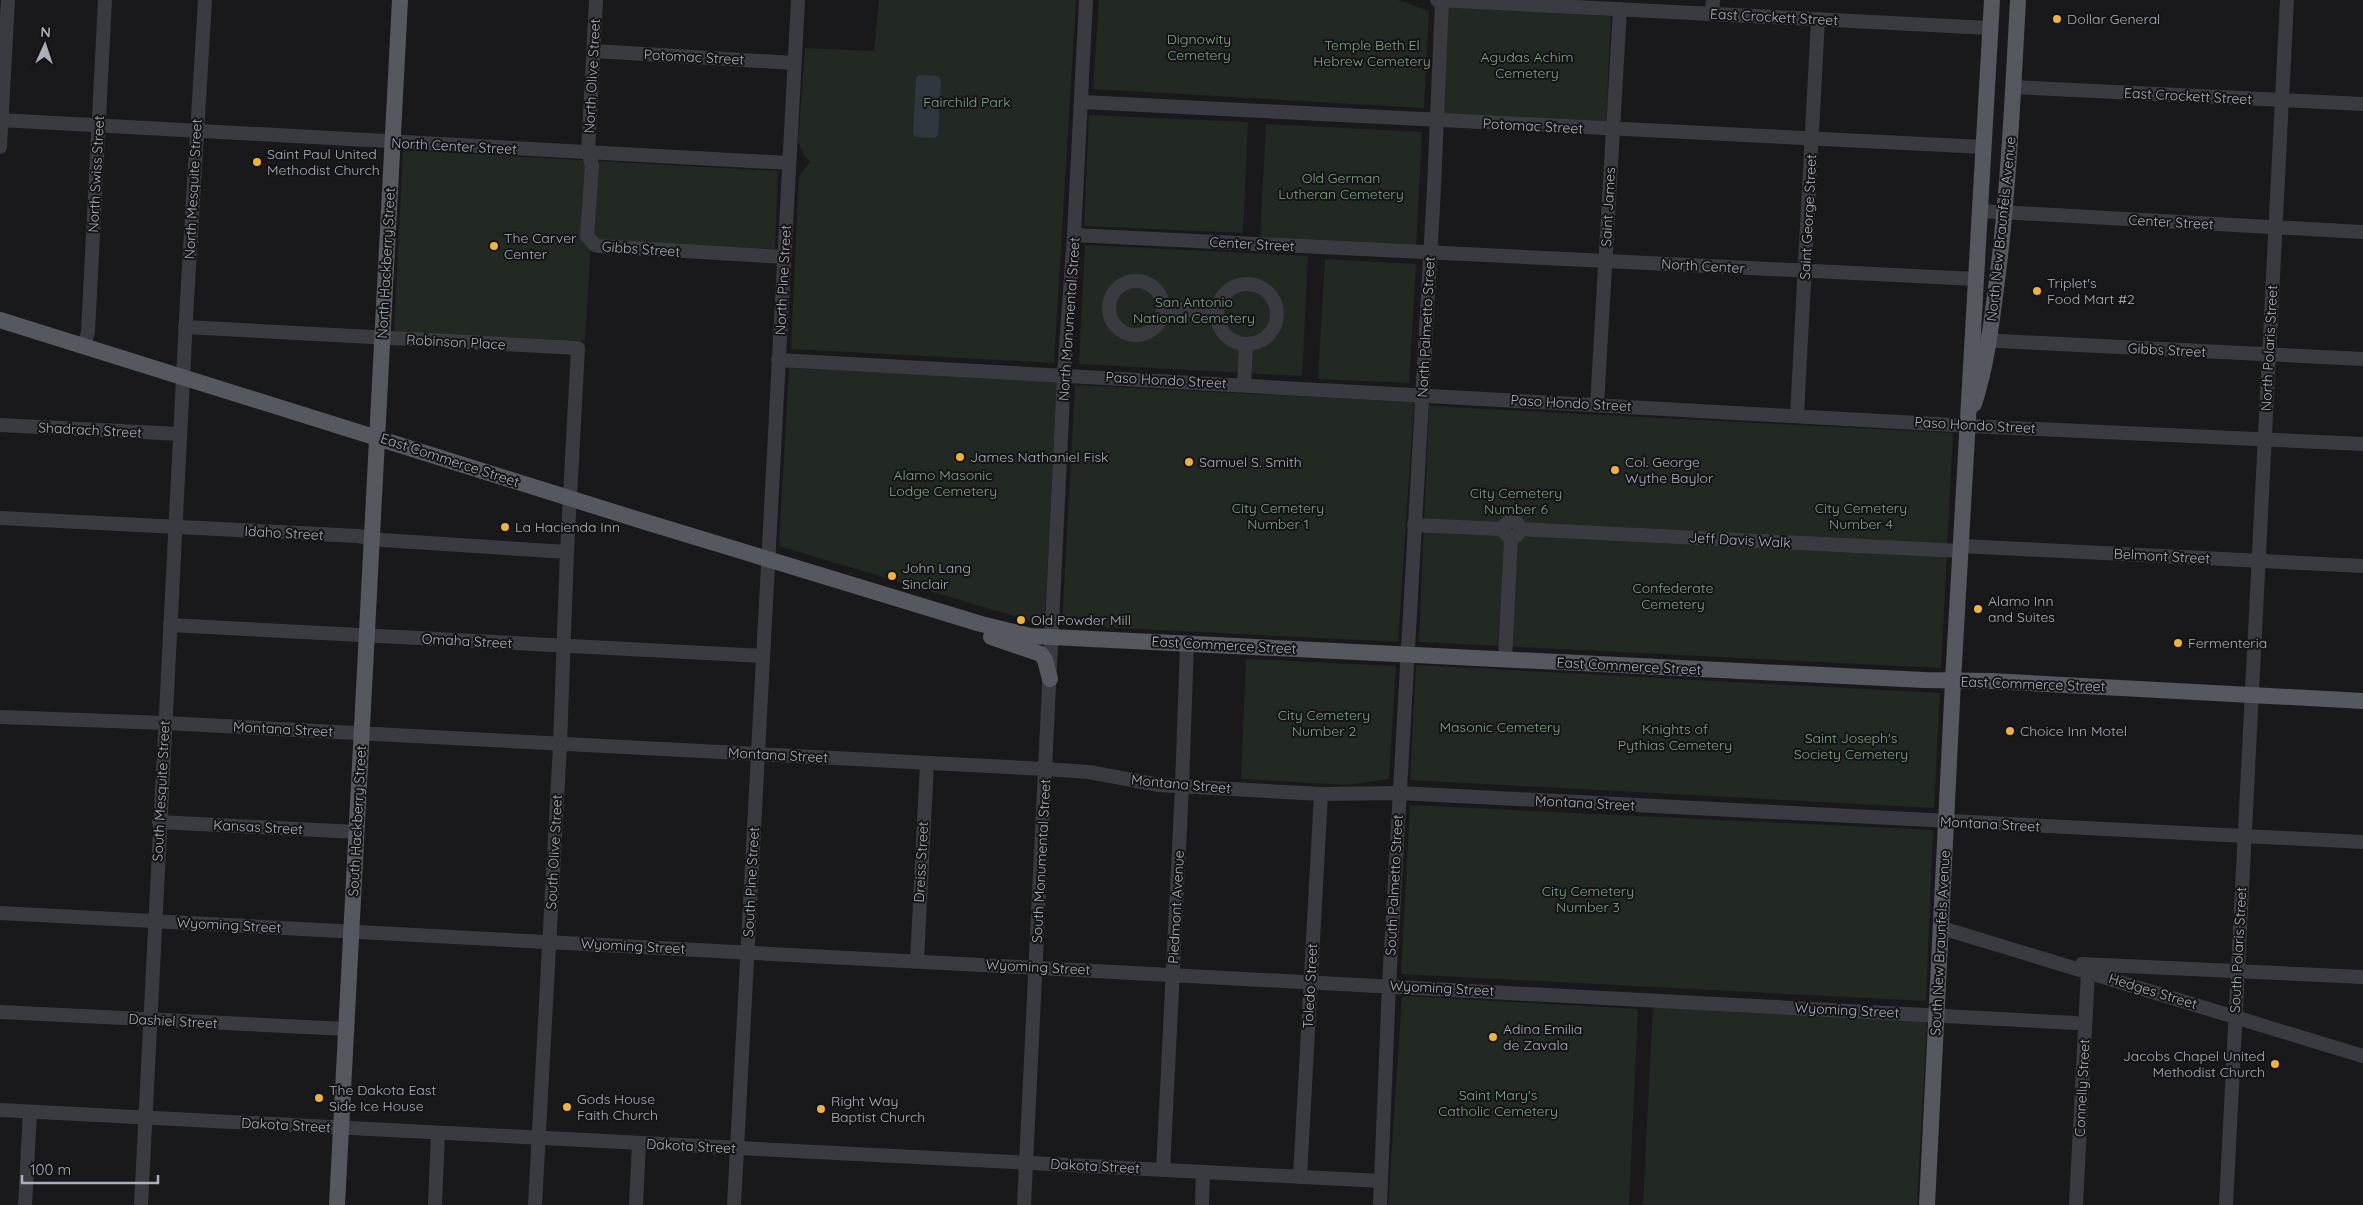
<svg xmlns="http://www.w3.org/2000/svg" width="2363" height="1205" viewBox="0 0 2363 1205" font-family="Quicksand,sans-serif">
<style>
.green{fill:#212922}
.water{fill:#2f383f}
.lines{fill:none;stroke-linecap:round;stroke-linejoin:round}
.minor{stroke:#3a3b40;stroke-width:14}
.major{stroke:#56585f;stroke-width:16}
.poi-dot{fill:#f0b23c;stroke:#141416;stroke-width:2}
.labels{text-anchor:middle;stroke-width:4;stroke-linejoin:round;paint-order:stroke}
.street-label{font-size:14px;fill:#abb0ba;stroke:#141416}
.poi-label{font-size:14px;fill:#abb0ba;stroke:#141416;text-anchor:start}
.park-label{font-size:14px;fill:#83a585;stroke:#141416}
</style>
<rect width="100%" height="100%" fill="#19191b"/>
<g class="green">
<path d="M879,0h197l-22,363 -263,-14 8,-173 11,-14 -5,-5 -7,-15 7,-94 69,3z"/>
<path d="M1099,0h299l31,11 -5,97 -331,-19z"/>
<path d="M1448,7l163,9 -5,107 -163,-8z"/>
<path d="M1089,115l159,7 -5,111 -159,-7z"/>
<path d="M1266,124l156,8 -6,116 -156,-8z"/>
<path d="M403,150l375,21 -3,78 -184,-7 -6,99 -191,-9z"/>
<path d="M1085,245l223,11 -6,120 -223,-12z"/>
<path d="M1325,259l91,5 -7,119 -91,-4z"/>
<path d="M789,368l268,13 -12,233 -8,9 -258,-77z"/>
<path d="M1075,385l339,17 -16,240 -336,-17z"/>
<path d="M1429,406l524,27 -12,235 -522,-26z"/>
<path d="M1246,659l150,7 -7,113 -42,6 -106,-6z"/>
<path d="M1416,665l524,28 -6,115 -524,-28z"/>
<path d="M1410,805l523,25 -7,171 -525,-27z"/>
<path d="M1402,996l236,13 -9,196h-241z"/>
<path d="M1653,1006l274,14 -10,185h-274z"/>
</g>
<path class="water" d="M919,75l19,1 3,4 -3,55 -3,3 -19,-1 -3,-3 3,-56z"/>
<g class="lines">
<g class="minor">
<path d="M596,0l-8,153 4,13 -5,70 8,9 4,1 185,11"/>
<path d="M1437,0l553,28"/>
<path d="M1712,13l1,-13"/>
<path d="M594,51l200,12"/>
<path d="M2013,87l350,17"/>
<path d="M1082,102l902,45"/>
<path d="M0,120l789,43"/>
<path d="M0,147l8,-147"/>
<path d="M1980,211l383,21"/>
<path d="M1074,235l902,44"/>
<circle cx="1136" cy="308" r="27"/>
<circle cx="1247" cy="314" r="30"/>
<path d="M1163,309l54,3"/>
<path d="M185,327l393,21 -11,204 -7,193 -25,460"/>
<path d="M1979,340l384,19"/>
<path d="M84,347l4,-15 17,-332"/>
<path d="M778,360l1193,66 392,18"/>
<path d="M1244,385l2,-41"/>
<path d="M1597,405l23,-396"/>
<path d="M1797,415l21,-396"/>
<path d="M0,425l180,9"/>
<path d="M0,518l358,18 24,4 185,12"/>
<circle cx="1512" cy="529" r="8"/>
<path d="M1414,525l89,4"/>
<path d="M1520,529l441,22"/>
<path d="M1961,546l402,20"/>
<path d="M170,625l593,31"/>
<path d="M1505,660l6,-123"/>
<path d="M0,717l165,6 880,46 44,3 70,13 162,9 78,-1 964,49"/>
<path d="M159,822l198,10"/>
<path d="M0,913l2075,110"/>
<path d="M1942,928l421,128"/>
<path d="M917,961l10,-198"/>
<path d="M2082,964l281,13"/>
<path d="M0,1012l346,17"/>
<path d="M0,1110l1381,71"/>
<path d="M1163,1170l19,-383 5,-144"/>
<path d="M1300,1177l21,-383"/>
<path d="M25,1205l5,-93"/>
<path d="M141,1205l46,-905 18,-300"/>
<path d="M435,1205l3,-72"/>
<path d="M636,1205l3,-62"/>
<path d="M734,1205l64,-1205"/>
<path d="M1024,1205l40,-830 10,-140 12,-235"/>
<path d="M1202,1205l1,-33"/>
<path d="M1380,1205l9,-220 45,-797 8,-188"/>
<path d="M2076,1205l12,-234"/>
<path d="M2226,1205l61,-1205"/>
</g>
<g class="major">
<path d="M0,320l649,203 332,101 50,12 893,44 67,1 372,20"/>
<path d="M1974,404c14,-43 18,-87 24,-131 11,-91 15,-182 20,-273"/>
<path d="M991,637l50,17 4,6 5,19"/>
<path d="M337,1205l63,-1205"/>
<path d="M1927,1205l26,-524 39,-681"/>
</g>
</g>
<g class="poi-dot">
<circle cx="2057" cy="19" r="5"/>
<circle cx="257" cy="162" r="5"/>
<circle cx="494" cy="246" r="5"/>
<circle cx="2037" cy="291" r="5"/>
<circle cx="960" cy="457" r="5"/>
<circle cx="1189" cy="462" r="5"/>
<circle cx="1615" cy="470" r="5"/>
<circle cx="505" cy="527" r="5"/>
<circle cx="892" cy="576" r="5"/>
<circle cx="1978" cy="609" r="5"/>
<circle cx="1021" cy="620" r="5"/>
<circle cx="2178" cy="643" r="5"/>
<circle cx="2010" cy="731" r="5"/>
<circle cx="1493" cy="1037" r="5"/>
<circle cx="2275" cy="1064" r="5"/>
<circle cx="319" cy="1098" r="5"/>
<circle cx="567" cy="1107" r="5"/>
<circle cx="821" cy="1109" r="5"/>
</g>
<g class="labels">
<g class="street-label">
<text transform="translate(1774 17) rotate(3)" y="5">East Crockett Street</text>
<text transform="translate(694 57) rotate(3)" y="5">Potomac Street</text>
<text transform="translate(592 76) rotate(-87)" y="5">North Olive Street</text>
<text transform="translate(2188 96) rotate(3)" y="5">East Crockett Street</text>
<text transform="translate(1533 126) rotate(3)" y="5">Potomac Street</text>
<text transform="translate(454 146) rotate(3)" y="5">North Center Street</text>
<text transform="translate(96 174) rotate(-87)" y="5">North Swiss Street</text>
<text transform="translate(193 189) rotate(-87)" y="5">North Mesquite Street</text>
<text transform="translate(1608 207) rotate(-87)" y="5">Saint James</text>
<text transform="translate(1808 217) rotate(-87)" y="5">Saint George Street</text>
<text transform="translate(2171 222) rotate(3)" y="5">Center Street</text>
<text transform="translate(2001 229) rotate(-84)" y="5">North New Braunfels Avenue</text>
<text transform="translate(1252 244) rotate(3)" y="5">Center Street</text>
<text transform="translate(641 249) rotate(4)" y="5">Gibbs Street</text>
<text transform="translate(386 263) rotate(-87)" y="5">North Hackberry Street</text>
<text transform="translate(1703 266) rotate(3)" y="5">North Center</text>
<text transform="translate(783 280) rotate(-87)" y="5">North Pine Street</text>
<text transform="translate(1069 319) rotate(-86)" y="5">North Monumental Street</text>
<text transform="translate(1426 327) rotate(-87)" y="5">North Palmetto Street</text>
<text transform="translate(456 342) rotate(3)" y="5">Robinson Place</text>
<text transform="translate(2269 348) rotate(-87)" y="5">North Polaris Street</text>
<text transform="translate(2167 350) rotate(3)" y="5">Gibbs Street</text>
<text transform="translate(1166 380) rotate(3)" y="5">Paso Hondo Street</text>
<text transform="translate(1571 403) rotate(3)" y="5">Paso Hondo Street</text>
<text transform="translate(1975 425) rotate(3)" y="5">Paso Hondo Street</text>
<text transform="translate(90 430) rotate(3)" y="5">Shadrach Street</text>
<text transform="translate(450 460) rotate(18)" y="5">East Commerce Street</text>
<text transform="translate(284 533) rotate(3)" y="5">Idaho Street</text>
<text transform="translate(1740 540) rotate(3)" y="5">Jeff Davis Walk</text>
<text transform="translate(2162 556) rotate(3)" y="5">Belmont Street</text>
<text transform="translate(467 641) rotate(3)" y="5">Omaha Street</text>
<text transform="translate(1224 645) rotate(3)" y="5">East Commerce Street</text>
<text transform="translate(1629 666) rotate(3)" y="5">East Commerce Street</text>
<text transform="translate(2033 684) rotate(2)" y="5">East Commerce Street</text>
<text transform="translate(283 729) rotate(3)" y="5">Montana Street</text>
<text transform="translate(778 755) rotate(3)" y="5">Montana Street</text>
<text transform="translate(1181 784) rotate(5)" y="5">Montana Street</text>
<text transform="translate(161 791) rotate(-87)" y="5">South Mesquite Street</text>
<text transform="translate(1585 803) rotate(3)" y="5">Montana Street</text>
<text transform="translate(357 821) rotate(-87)" y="5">South Hackberry Street</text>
<text transform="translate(1990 824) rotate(3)" y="5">Montana Street</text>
<text transform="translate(258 827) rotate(3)" y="5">Kansas Street</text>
<text transform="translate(554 852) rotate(-87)" y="5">South Olive Street</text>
<text transform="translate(1041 861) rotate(-87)" y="5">South Monumental Street</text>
<text transform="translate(921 862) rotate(-87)" y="5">Dreiss Street</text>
<text transform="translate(751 882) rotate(-87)" y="5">South Pine Street</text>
<text transform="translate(1394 885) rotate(-87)" y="5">South Palmetto Street</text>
<text transform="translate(1176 907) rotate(-87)" y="5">Piedmont Avenue</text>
<text transform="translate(229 925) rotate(3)" y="5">Wyoming Street</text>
<text transform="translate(1940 943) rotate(-87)" y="5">South New Braunfels Avenue</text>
<text transform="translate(633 946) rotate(3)" y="5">Wyoming Street</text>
<text transform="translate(2238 950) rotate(-87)" y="5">South Polaris Street</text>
<text transform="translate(1038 967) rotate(3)" y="5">Wyoming Street</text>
<text transform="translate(1310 986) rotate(-87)" y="5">Toledo Street</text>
<text transform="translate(1442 988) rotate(3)" y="5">Wyoming Street</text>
<text transform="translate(2153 991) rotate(17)" y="5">Hedges Street</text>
<text transform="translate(1847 1010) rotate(3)" y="5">Wyoming Street</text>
<text transform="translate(173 1021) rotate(3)" y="5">Dashiel Street</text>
<text transform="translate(2082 1088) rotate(-87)" y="5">Connelly Street</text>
<text transform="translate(286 1125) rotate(3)" y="5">Dakota Street</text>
<text transform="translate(691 1146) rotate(3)" y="5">Dakota Street</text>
<text transform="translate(1095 1166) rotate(3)" y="5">Dakota Street</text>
</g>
<g class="poi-label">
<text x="2067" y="24">Dollar General</text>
<text x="267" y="159">Saint Paul United<tspan x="267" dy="16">Methodist Church</tspan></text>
<text x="504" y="243">The Carver<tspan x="504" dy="16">Center</tspan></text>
<text x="2047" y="288">Triplet's<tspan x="2047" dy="16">Food Mart #2</tspan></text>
<text x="970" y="462">James Nathaniel Fisk</text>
<text x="1199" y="467">Samuel S. Smith</text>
<text x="1625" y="467">Col. George<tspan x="1625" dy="16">Wythe Baylor</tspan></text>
<text x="515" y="532">La Hacienda Inn</text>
<text x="902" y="573">John Lang<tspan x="902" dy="16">Sinclair</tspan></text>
<text x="1988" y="606">Alamo Inn<tspan x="1988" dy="16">and Suites</tspan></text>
<text x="1031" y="625">Old Powder Mill</text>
<text x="2188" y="648">Fermenteria</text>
<text x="2020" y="736">Choice Inn Motel</text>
<text x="1503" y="1034">Adina Emilia<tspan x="1503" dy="16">de Zavala</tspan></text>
<text x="2265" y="1061" text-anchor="end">Jacobs Chapel United<tspan x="2265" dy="16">Methodist Church</tspan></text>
<text x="329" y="1095">The Dakota East<tspan x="329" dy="16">Side Ice House</tspan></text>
<text x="577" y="1104">Gods House<tspan x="577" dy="16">Faith Church</tspan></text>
<text x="831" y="1106">Right Way<tspan x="831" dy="16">Baptist Church</tspan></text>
</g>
<g class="park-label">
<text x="1199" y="44">Dignowity<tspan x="1199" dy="16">Cemetery</tspan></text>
<text x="1372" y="50">Temple Beth El<tspan x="1372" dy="16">Hebrew Cemetery</tspan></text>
<text x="1527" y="62">Agudas Achim<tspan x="1527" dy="16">Cemetery</tspan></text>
<text x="967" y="107">Fairchild Park</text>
<text x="1341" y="183">Old German<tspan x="1341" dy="16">Lutheran Cemetery</tspan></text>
<text x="1194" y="307">San Antonio<tspan x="1194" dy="16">National Cemetery</tspan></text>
<text x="943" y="480">Alamo Masonic<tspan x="943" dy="16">Lodge Cemetery</tspan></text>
<text x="1516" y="498">City Cemetery<tspan x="1516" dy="16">Number 6</tspan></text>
<text x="1278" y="513">City Cemetery<tspan x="1278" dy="16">Number 1</tspan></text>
<text x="1861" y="513">City Cemetery<tspan x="1861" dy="16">Number 4</tspan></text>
<text x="1673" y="593">Confederate<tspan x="1673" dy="16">Cemetery</tspan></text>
<text x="1324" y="720">City Cemetery<tspan x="1324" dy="16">Number 2</tspan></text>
<text x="1500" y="732">Masonic Cemetery</text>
<text x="1675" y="734">Knights of<tspan x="1675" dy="16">Pythias Cemetery</tspan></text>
<text x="1851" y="743">Saint Joseph's<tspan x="1851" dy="16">Society Cemetery</tspan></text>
<text x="1588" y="896">City Cemetery<tspan x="1588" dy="16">Number 3</tspan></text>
<text x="1498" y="1100">Saint Mary's<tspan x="1498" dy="16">Catholic Cemetery</tspan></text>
</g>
</g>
<g transform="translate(45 45) rotate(3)" stroke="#141416" stroke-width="4" paint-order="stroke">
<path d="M0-4L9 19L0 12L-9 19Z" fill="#abb0ba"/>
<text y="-8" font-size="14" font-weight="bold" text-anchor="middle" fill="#abb0ba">N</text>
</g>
<path d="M22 1175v8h136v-8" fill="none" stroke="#abb0ba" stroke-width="2.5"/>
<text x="30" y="1175" font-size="15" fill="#abb0ba" stroke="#141416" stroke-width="4" paint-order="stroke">100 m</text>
</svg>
